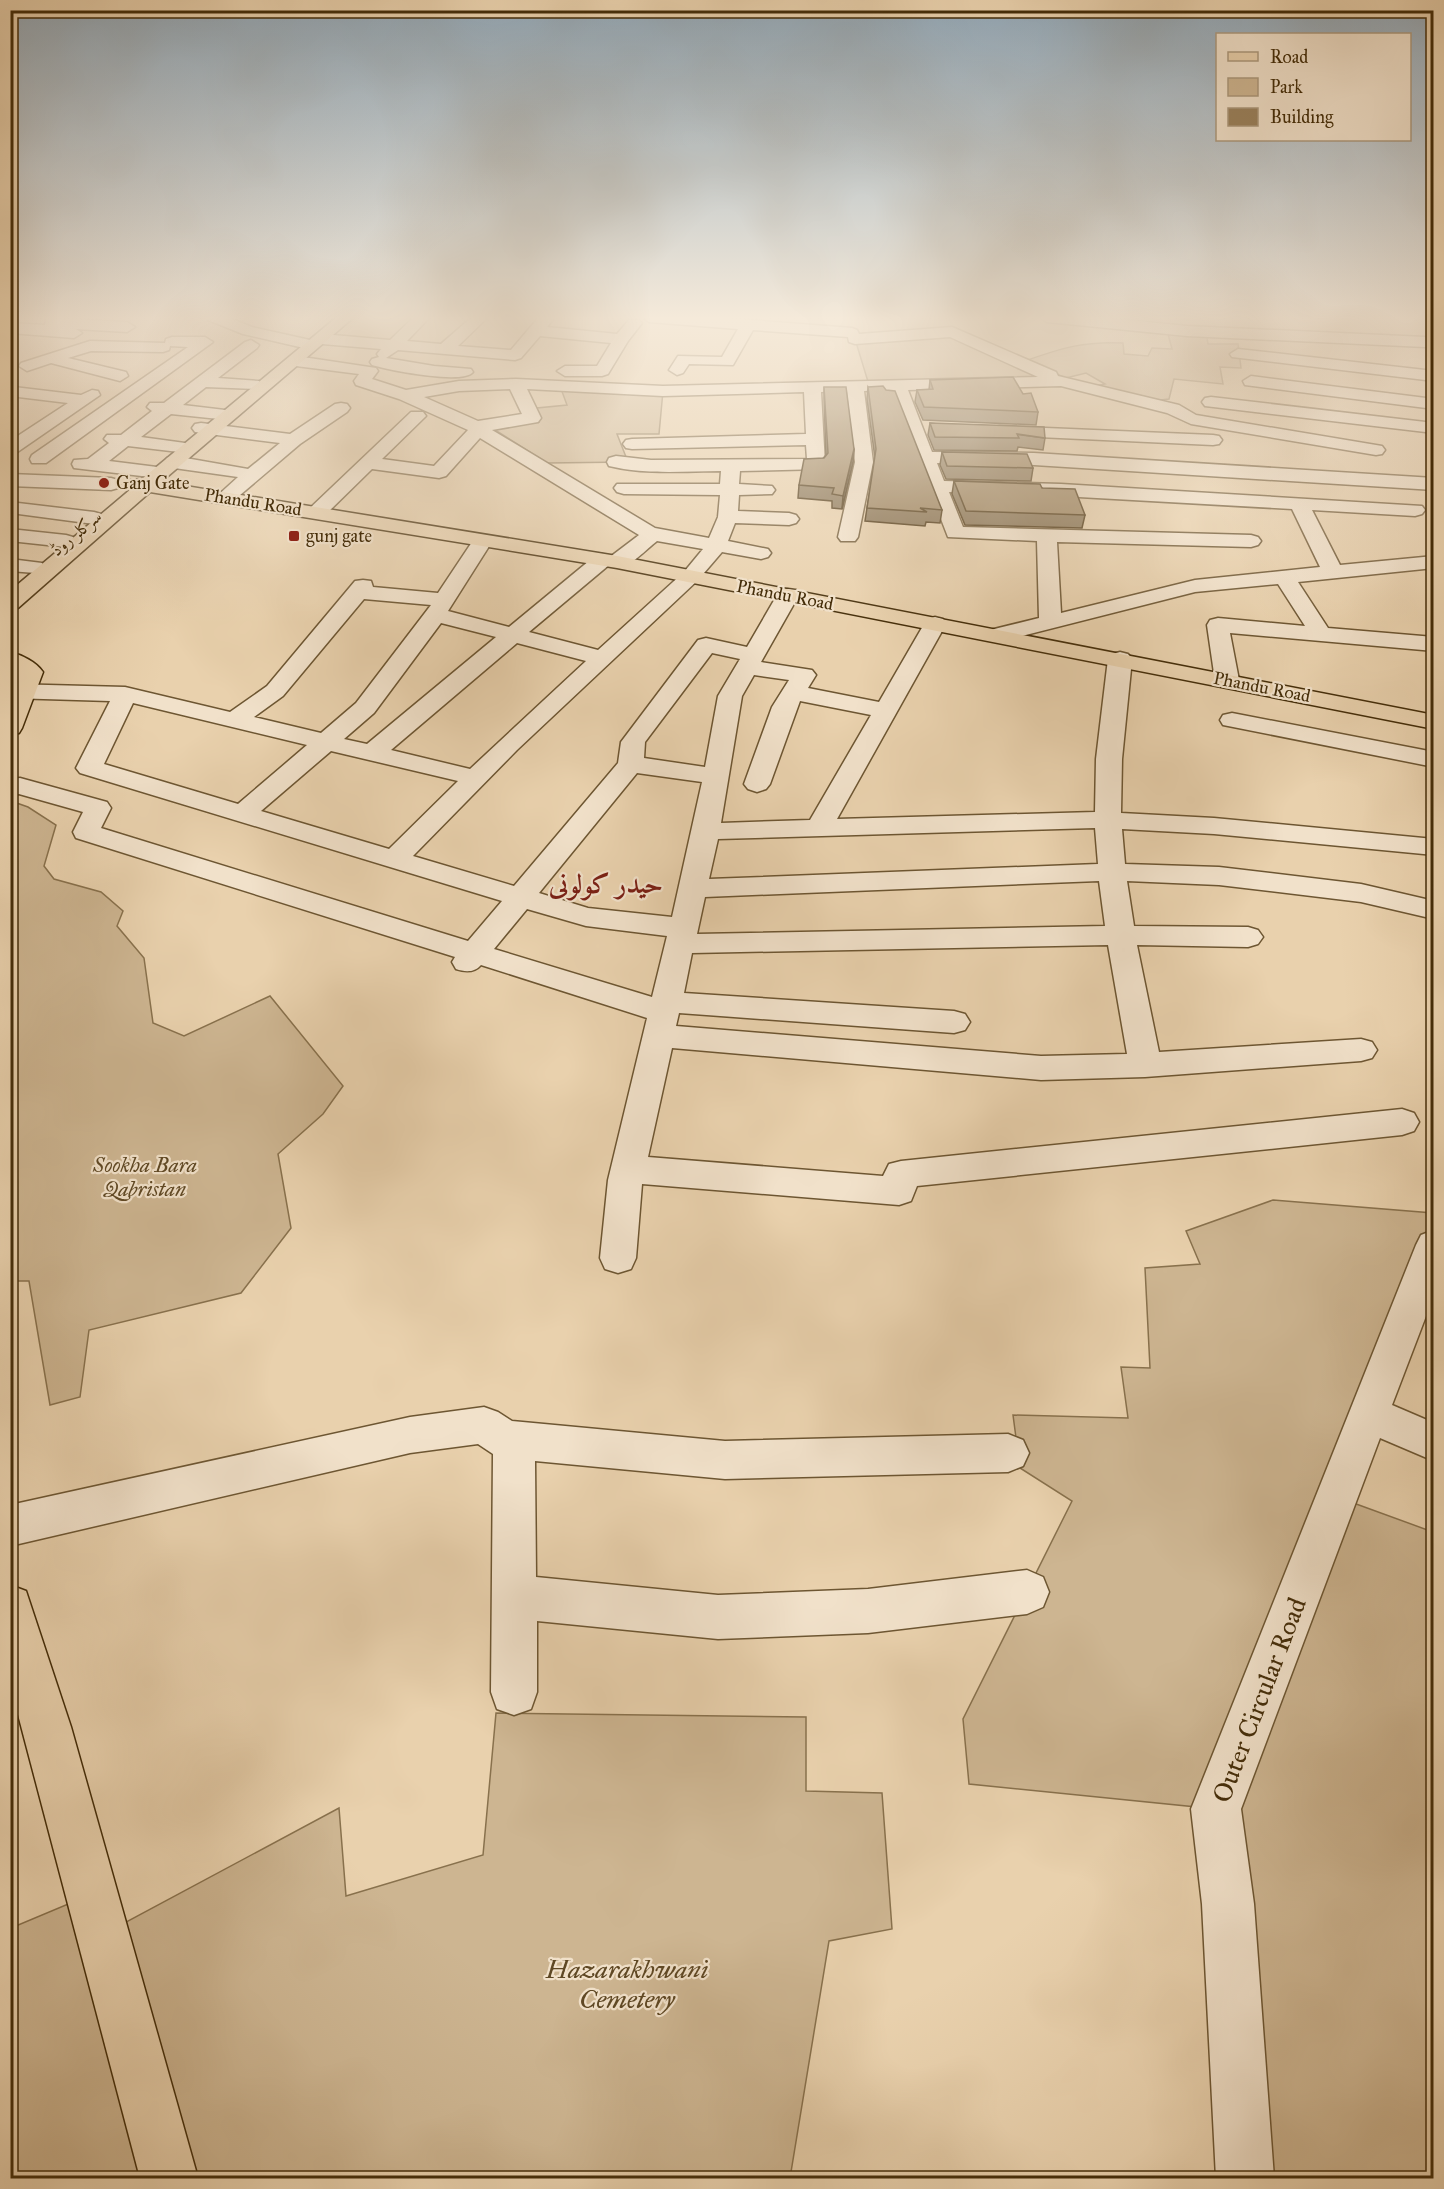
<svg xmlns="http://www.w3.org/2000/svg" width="1444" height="2189" viewBox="0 0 1444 2189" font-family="'IM FELL Great Primer',Amiri,serif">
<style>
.green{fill:#cdb591;stroke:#88714d;stroke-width:1.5}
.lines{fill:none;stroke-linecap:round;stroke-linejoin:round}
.minor-casing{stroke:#6d5632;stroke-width:3}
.major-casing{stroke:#442d09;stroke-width:3}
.minor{fill:#f1e1ca;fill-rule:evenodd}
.major{fill:#e9d1ad;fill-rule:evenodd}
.wall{fill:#847051;stroke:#442d09;stroke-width:1.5}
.shaded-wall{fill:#6c5b42;stroke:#442d09;stroke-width:1.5}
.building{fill:#9a825e;stroke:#442d09;stroke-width:1.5}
.poi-dot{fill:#8f2418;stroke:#f1e1ca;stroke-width:2}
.labels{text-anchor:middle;stroke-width:4.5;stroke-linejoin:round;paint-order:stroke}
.far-poi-label{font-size:18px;fill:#442d09;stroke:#f1e1ca;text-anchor:start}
.far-street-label{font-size:18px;fill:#442d09;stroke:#f1e1ca}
.park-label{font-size:21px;font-style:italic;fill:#5f4824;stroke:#f1e1ca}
.near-street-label{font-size:26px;fill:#442d09;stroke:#f1e1ca}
.near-park-label{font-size:26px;font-style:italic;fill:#5f4824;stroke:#f1e1ca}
.district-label{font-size:27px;font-weight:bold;fill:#7a1f14;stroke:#f1e1ca}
</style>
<rect width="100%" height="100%" fill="#e9d1ad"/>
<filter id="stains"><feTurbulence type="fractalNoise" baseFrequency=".00333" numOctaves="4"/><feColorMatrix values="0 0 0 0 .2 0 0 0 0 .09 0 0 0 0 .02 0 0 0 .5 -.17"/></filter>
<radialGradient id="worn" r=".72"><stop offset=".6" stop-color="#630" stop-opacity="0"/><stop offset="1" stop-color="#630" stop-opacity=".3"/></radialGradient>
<g class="green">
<path d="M1167,330l39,2 2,12h30l3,24 -21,-1 3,17 -49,-5 -5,20 -8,1 -2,5 -64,-19 10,-2 -19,-11 -20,5 -41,-17c36,-13 60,-20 98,-18l1,11 24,2 4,-8 20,1z"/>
<path d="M952,332l109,49 -192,4 -14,-46z"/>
<path d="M560,386l103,5 -4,43h-42l11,28 -81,1 -55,-35 47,-6 -2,-14 30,-3z"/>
<path d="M11,801l17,6 28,18 -12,41 10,13 47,13 22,19 -6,15 27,32 9,65 31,13 86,-40 73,90 -20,28 -45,40 13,74 -50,65 -152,37 -9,67 -30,8 -21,-124h-18z"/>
<path d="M1273,1200l160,13v32l-96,252 96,35v646h-189l-28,-369 -247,-25 -6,-65 109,-218 -52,-33 -7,-53 115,3 -7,-51 29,1 -5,-100 55,-4 -14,-33z"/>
<path d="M496,1713l310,4v74l76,2 10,136 -63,12 -39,237h-779v-250l81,-34 12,40 235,-126 7,88 137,-41z"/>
</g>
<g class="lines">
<defs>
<g id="minor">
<path d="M206,317h21l25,10 58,13 2,3 -8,5 -61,-14 -35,-14z"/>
<path d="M414,317h16l-23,24 34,3 31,-27h16l-30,29 53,4 28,-33h16l-8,10 70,7 12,-14h10l3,3 -14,18 -20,33 -6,2h-37l-8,-5 8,-5h32l14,-23 -71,-7 -19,22 -6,2 -117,-10 -12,8 48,8 37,3 2,3c-10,13 -84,-2 -101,-7l-2,-3 2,-3 7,-2 -2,-3 4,-5 -59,-5 -8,-5 8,-5 68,6z"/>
<path d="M642,317h70l140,11 5,2 2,4 93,-7 104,45 2,4 121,29 17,10 186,31 3,4 -3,4 -6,1 -185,-31 -24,-11 -106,-27 -153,4 24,62 102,1 400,25v12l-400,-25 -97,-2 7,18 117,3 361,22 3,4 -3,4 -7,2 -103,-6 28,55 94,-9v12l-136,14 30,46 106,9v14l-204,-18 9,47 -4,5 -8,2 -8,-2 -4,-5 -8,-55 3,-5 8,-2 87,8 -27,-42 -83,8 -197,50 -8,-2 -3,-5 3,-5 49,-12 -2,-77 -89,-4 -57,-147 -27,1 9,71 -15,75 -3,4h-14l-3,-4 17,-75 -8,-71 -26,1 4,73 -2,4 -83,2 -1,13 33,2 3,4 -3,4 -33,1 -1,16 51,2 7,2 3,4 -3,4 -7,2 -54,-2 -7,18 40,8 3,4 -3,4 -7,2 -39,-7 -24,28 -181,170 -104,106 101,30 104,-123 3,-21 77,-102 8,-2 41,9 33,-57 8,-1 8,1 3,5 -38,67 51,8 4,5 -8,13 71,14 48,-83 8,-2 8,2 3,5 -109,195 258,-7 1,-53 12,-100 4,-5 8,-2 8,2 4,5 -10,100 -1,54 93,5 220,21v16l-220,-21 -92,-5 3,35 94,3 142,17 73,17v18l-73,-17 -142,-17 -92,-4 7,45 114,1 10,3 5,7 -5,7 -10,3 -111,-2 22,107 202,-13 11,3 5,8 -5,8 -11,3 -216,16 -104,3 -369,-32 -24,109 235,19 6,-12 12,-3 501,-52 12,4 5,9 -5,9 -12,4 -485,51 -6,15 -12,4 -257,-21 -6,74 -5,11 -13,4 -13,-4 -5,-11 8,-78 39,-162 -166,-53c-7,8 -16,7 -25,4l-4,-7 3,-5 -379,-119 -3,-6 10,-20 -64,-18 -9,1v-16l10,-1 87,24 4,6 -10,20 367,113 34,-40 -422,-128 -4,-5 34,-67 -100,-3v-14l115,3 105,25 37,-26 88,-105 8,-1 8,1 2,6 65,6 38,-57h14l3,4 -45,71 61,16 86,-71 7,-2 8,3 29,-22 -159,-97 -34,38 -7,2 -67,-9 -48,47h-14l-3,-4 3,-4 101,-96h12l3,4 -44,43 52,7 34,-36 -69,-31 -43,-14 -2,-4 5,-7 -63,-8 -6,-2 -2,-3 2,-3 6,-2 80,12 2,3 -6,8 34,11 53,-9 57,-2 147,7 375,-9 -88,-40 -95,7 -6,-2 -1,-5 -95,-7 -20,35 -44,-1 -6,9 -6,2 -8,-5 9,-14 44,1 16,-28 -89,-7zM510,389l12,25 -44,7 -54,-24 35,-6zM527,389l136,7 141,-4 2,42 -174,5 -6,1 -3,4 3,4 6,1 174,-4 1,14 -156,1 -35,-4 -7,2 -2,4 2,4c37,9 76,5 112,5l-1,13h-103l-3,4 3,4 7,2 96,1 -2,22 -9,21 -54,-10 -163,-98 46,-8 3,-4zM949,492l112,4 231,13 28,58 -125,13 -134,33 -4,-71 194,5 7,-2 3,-4 -3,-4 -7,-2 -288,-8zM657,541l46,8 -19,23 -86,78 -69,-18 80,-67c16,9 35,-14 48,-24zM364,599l67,6 -75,98 -35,30 -67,-16 29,-21zM441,623l55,14 -129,107 -23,-5 30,-26zM517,643l69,18 -116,108 -79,-19zM712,653l28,6 -22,37 -13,71 -61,-9 1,-16zM754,675l35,5 -17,27 -28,77 4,5 9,3 9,-3 4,-5 30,-83 71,14 -61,105 -89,3 21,-127zM133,703l174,42 -69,59 -134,-40zM331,751l127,30 -69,68 -128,-38zM637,773l65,9 -30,135 -84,-9 -49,-15zM1095,828l3,36 -389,15 9,-40zM1099,881l6,45 -408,8 8,-37zM527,909l59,17 81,10 -15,61 -158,-48zM1108,945l19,109 -86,2 -365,-30 3,-13 275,20 11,-3 5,-8 -5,-8 -11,-3 -270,-18 8,-40z"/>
<path d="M1040,317h57l90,9 238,11 8,5 -8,5 -238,-11 -140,-14z"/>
<path d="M51,318l76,4 8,5 -8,5 -51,-3 6,4 -8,5 -64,-5v-10l35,2 1,-5z"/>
<path d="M172,337h33l8,5 -167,121h-14l-2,-4 2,-4 156,-108 -18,-1 -1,4 -6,2 -72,-1 -23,7 58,14 2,4 -8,5 -69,-18 -24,8 -8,-5 2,-3 69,-22 75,2 1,-4z"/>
<path d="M251,340l8,5 -2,3 -39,30 41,3 2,4 -2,4 -53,-2 -23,18 42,5 3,4 -3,4 -6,1 -48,-5 -30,23 44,6 3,4 -3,4 -6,1 -51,-6 -19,15 48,6 2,4 -2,4 -7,2 -76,-9 -2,-4 2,-4 14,-1 21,-16 -5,-4 3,-4h14l31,-24 -5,-4 3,-4h14l81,-61z"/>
<path d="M1238,349l196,22v10l-202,-24 -2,-3z"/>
<path d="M1251,376l183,23v10l-189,-24 -2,-4z"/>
<path d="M14,387l67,8 11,-5 6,1 2,4 -84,58 -6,1v-13l58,-38 -58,-7v-8z"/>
<path d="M1211,397l223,26v10l-229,-27 -3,-4 3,-4z"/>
<path d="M341,403l6,1 3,4 -3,4 -47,32 -67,57h-14l-3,-4 22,-20 -64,-9 -7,-2 -2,-4 2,-4 7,-2 74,13 32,-26 -79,-10 -6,-1 -3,-4 3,-4 6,-1 89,11 45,-30z"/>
<path d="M1000,426l213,9 6,1 3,4 -3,4 -6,1 -219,-10 -3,-4 3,-4z"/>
<path d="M10,474l101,4 7,2 2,4 -2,4 -7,2 -101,-4z"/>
<path d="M18,503l76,9 7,2 3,4 -3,4 -7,2 -83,-11 -1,-7z"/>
<path d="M10,529l56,6 7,2 3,4 -3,4 -7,2 -56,-6z"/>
<path d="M10,559l32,4 3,4 -3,4 -7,2 -25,-2z"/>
<path d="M1232,713l202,39v15l-211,-42 -3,-5 3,-5z"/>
<path d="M1434,1230v65l-42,110 42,18v38l-54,-23 -139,371 13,95 20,274h-58l-14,-274 -11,-95 225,-564 5,-10z"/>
<path d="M484,1407l14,5 14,9 213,20 283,-7 15,6 6,13 -6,13 -15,6 -283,7 -190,-18 1,116 182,18 150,-6 159,-19 16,7 6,15 -6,15 -16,7 -159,19 -150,6 -181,-18v71l-6,17 -17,6 -17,-6 -6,-17 2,-238 -15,-10 -68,9 -400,93v-41l400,-88z"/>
</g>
<g id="major">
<path d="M337,317h17l-193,165 456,74 817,159v14l-817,-161 -467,-76 -132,116 -8,1v-18l121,-102 -6,-5 2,-4 15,-1z"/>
<path d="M10,652c12,3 26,10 33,20l-21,56 -3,5 -9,2v-40l8,-21 -8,-5z"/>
<path d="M10,1585l16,6 45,136 127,451h-58l-130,-494z"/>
</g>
</defs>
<use href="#minor" class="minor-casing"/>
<use href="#major" class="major-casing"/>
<use href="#minor" class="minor"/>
<use href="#major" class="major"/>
</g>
<g class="wall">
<path d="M930,380l93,14 15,18 -2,13 -113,-5 -8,-18 2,-12h12z"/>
<path d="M824,387l30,62 -1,13 -11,47 -10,-1v-7l-34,-3 1,-13 27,-30 -2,-56z"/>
<path d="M868,387l74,123 -2,13 -14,-1 -1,4 -60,-5 2,-13 8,-50 -8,-59z"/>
<path d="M930,423l115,15 -2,12 -25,-3 -1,4 -83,-1 -6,-15z"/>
<path d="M942,452l91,16 -2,13 -85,-2 -6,-14z"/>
<path d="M954,481l88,7 43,27 -3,13 -117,-3 -13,-31z"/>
</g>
<path class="shaded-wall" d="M854,449l-1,13 -11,47 1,-13z"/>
<g class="building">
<path d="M1013,377l10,17 8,-1 7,19 -114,-5 -7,-17 16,-1 -3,-9z"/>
<path d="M883,386l3,4 9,1 47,119 -22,-2 7,4 -60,-4 9,-59 -8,-62z"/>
<path d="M824,387h22l8,62 -11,47 -11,-2 2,-6 -35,-3 5,-26 20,-1 4,-5z"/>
<path d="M930,423l114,4 1,11 -28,-4 2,4 -84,-1z"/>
<path d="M942,452l85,2 6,14 -86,-2z"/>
<path d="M954,481l86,3 2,4 33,1 10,26 -119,-4z"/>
</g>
<linearGradient id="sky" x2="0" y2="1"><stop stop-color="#92a9ba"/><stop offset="0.51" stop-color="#f5eada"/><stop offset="1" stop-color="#f5eada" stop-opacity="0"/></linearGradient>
<rect width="1444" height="624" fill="url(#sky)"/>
<g class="poi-dot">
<circle cx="104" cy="483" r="6"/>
<rect x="288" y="530" width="12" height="12" rx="3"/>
</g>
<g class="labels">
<g class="far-poi-label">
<text x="116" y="489">Ganj Gate</text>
<text x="306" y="542">gunj gate</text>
</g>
<g class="far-street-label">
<text transform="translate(253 502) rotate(9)" y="6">Phandu Road</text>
<text transform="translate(76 533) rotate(-40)" y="6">سرکلر روڈ</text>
<text transform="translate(785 595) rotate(11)" y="6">Phandu Road</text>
<text transform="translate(1262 687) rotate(11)" y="6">Phandu Road</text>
</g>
<g class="park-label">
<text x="145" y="1172">Sookha Bara<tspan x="145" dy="24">Qabristan</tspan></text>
</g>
<g class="near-street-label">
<text transform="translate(1259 1700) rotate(-69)" y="9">Outer Circular Road</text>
</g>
<g class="near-park-label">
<text x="627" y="1978">Hazarakhwani<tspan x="627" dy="30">Cemetery</tspan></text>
</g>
<g class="district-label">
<text x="606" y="893">حیدر کولونی</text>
</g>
</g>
<rect width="1444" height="2189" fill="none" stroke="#e9d1ad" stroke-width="36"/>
<rect x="12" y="12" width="1420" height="2165" fill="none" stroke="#442d09" stroke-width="3"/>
<rect x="18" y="18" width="1408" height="2153" fill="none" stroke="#442d09" stroke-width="1.5"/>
<rect x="1216" y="33" width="195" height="108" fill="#f1e1ca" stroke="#ac997d" stroke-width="1.5"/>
<rect x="1228" y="52" width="30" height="9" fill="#e9d1ad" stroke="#ac997d" stroke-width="1.5"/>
<text x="1270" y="63" font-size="18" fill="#442d09">Road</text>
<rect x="1228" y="78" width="30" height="18" fill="#cdb591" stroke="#ac997d" stroke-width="1.5"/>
<text x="1270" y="93" font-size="18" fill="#442d09">Park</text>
<rect x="1228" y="108" width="30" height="18" fill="#9a825e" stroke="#ac997d" stroke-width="1.5"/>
<text x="1270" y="123" font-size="18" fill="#442d09">Building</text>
<rect width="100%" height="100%" filter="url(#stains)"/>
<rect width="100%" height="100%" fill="url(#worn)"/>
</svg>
